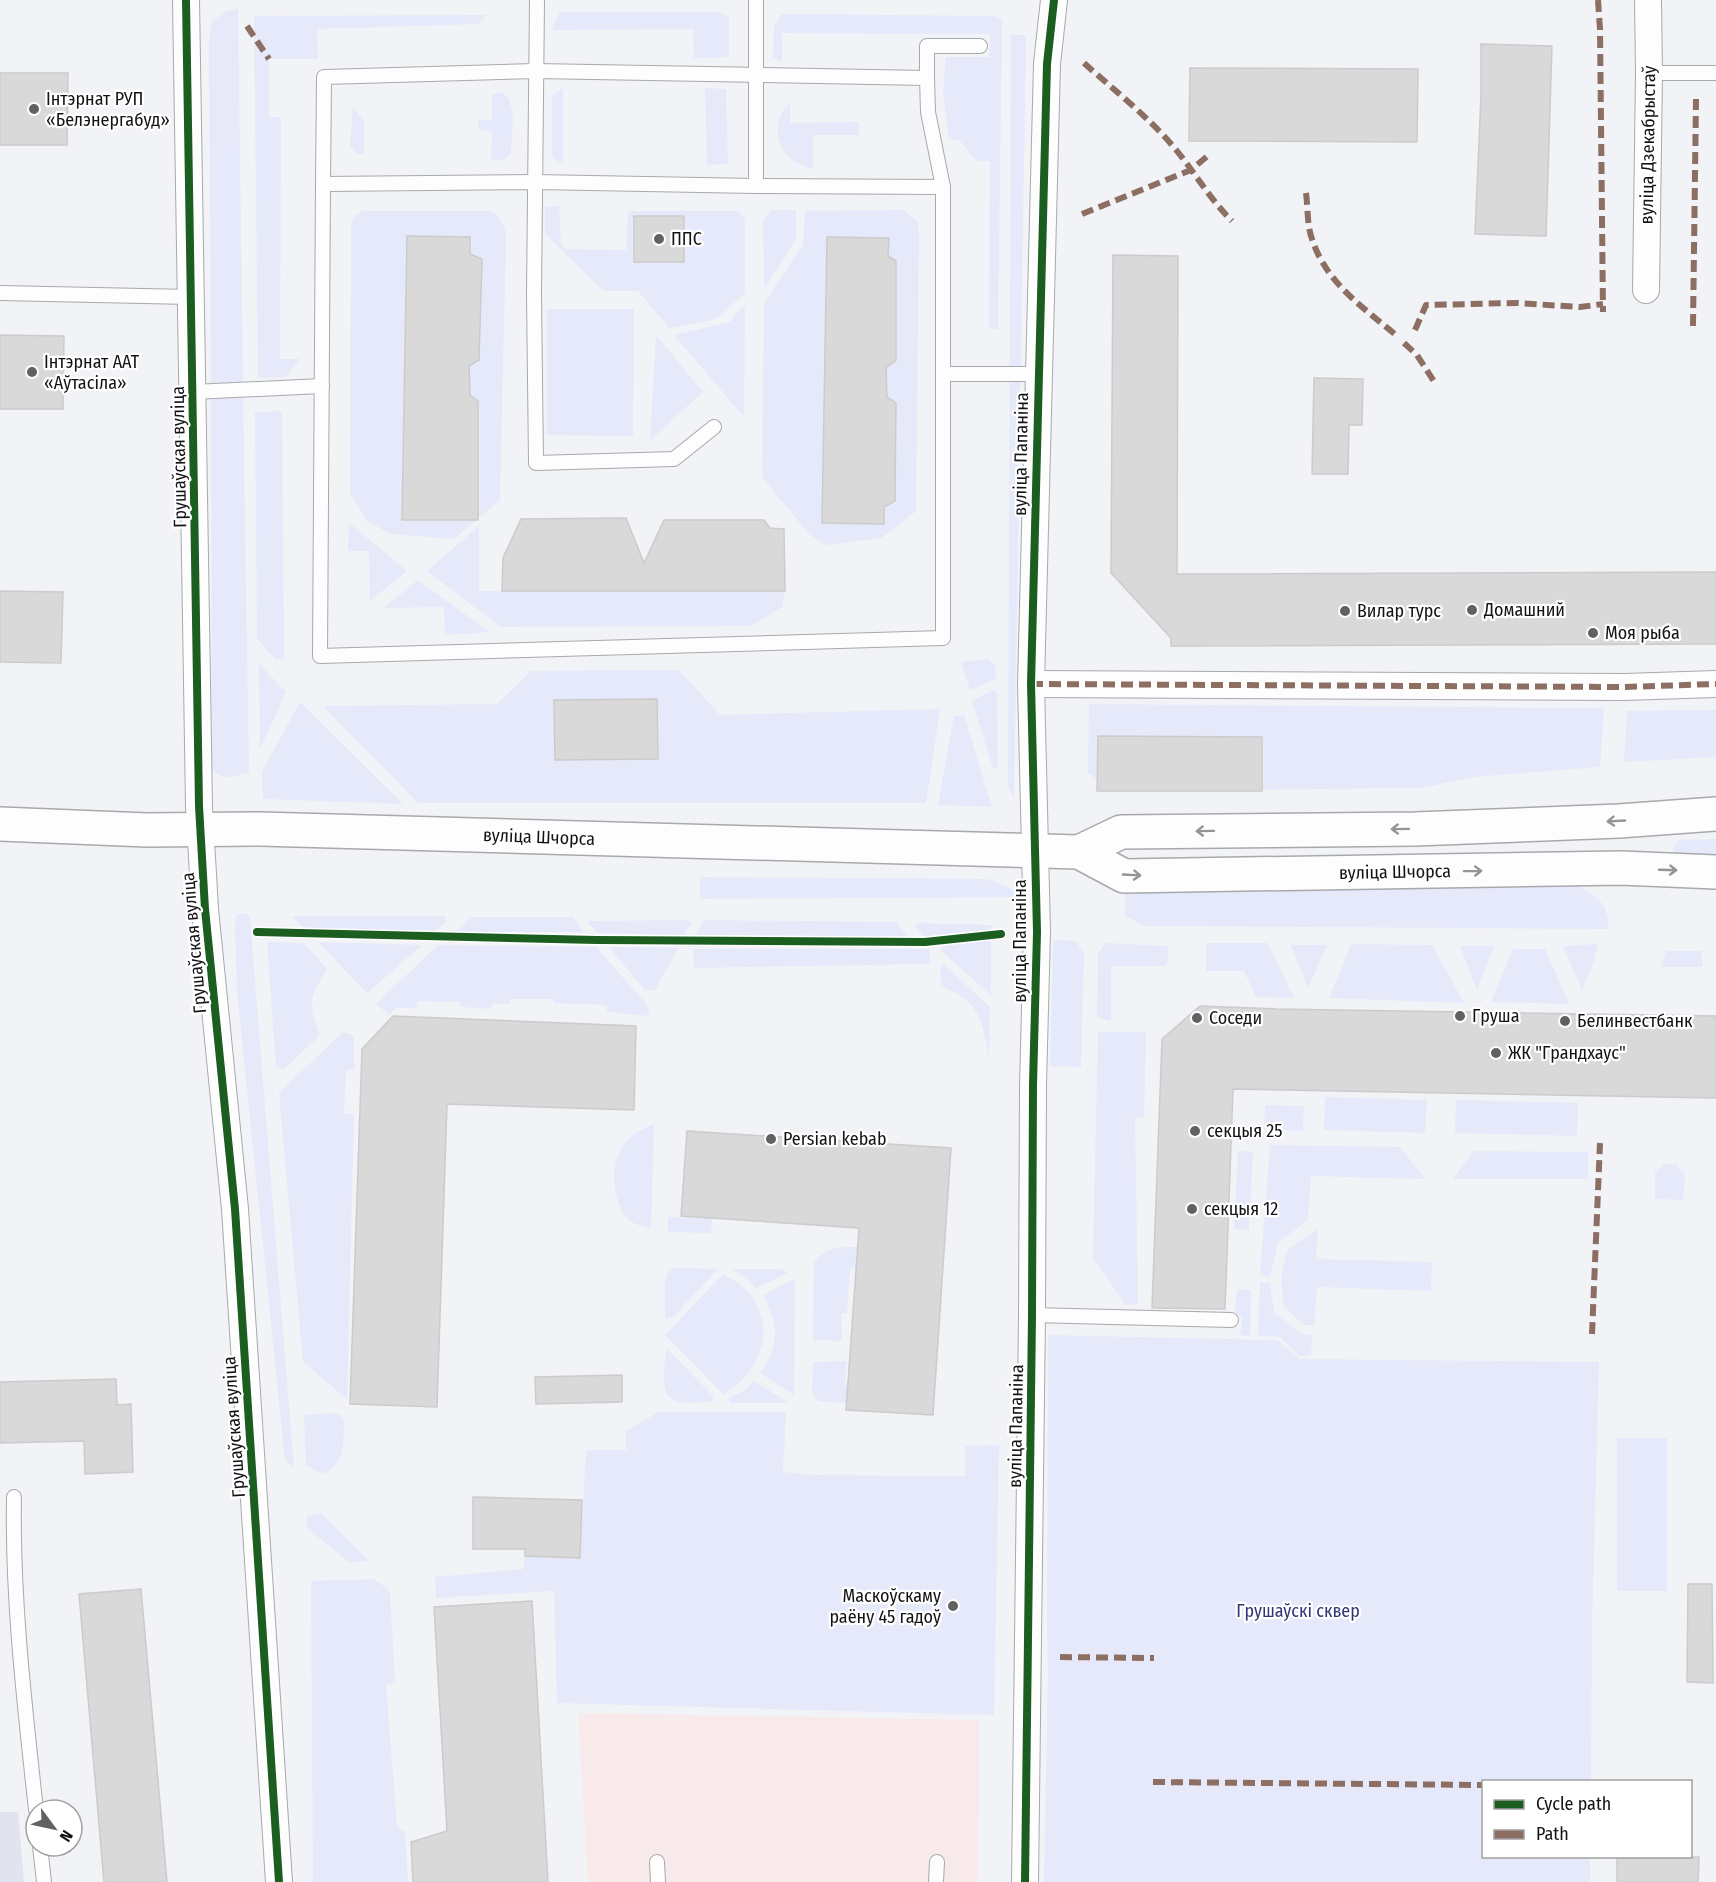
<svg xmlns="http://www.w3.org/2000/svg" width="1716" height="1882" viewBox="0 0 1716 1882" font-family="'Fira Sans Condensed',sans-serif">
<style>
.commercial{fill:#f8e9ea}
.built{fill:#e2e4ed}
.green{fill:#e6e9fa}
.building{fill:#dad9da;stroke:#cccbcc;stroke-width:1.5}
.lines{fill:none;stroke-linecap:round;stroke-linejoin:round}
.lane-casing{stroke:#a8a9ac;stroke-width:16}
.street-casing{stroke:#a8a9ac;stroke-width:28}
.secondary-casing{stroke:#a8a9ac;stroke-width:36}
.lane{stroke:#fdfdfe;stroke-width:14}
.street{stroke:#fdfdfe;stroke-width:26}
.secondary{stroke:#fdfdfe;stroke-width:33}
.quiet{stroke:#8d6e63;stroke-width:6;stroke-dasharray:12 6;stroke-linecap:butt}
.cycleway-casing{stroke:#fff;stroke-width:11}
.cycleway{stroke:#1b5e20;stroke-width:8}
.oneway{stroke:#949495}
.poi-dot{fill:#616164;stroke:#fff;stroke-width:2}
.labels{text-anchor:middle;stroke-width:4.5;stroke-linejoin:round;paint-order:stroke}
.poi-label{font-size:18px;fill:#131315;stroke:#fff;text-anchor:start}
.street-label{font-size:18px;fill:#131315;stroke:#fff}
.park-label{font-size:18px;fill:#313476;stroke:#fff}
</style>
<rect width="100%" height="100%" fill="#f2f3f6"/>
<path class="commercial" d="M578,1713l401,7 -1,162h-390z"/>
<path class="built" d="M0,1812h18l6,70h-24z"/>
<g class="green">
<path d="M238,8l5,376 -32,1 -2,-345 3,-18 12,-10z"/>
<path d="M560,12h160l9,6v39l-35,1 -1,-29 -142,1z"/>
<path d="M782,14l211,2 9,3 -4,310h-9l1,-168h-13l-17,-20 -11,-2 -6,-47 3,-35h43l1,-23 -208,-1v29l-9,-5 1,-31z"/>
<path d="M486,15l-8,9 -161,5 1,30h-49v58h12l-1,242h20l-15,18 -27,1 -4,-362z"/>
<path d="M1011,35h15l-12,764 -6,-14z"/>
<path d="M563,88v75h-5l-6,-8v-59z"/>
<path d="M705,88l21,1 2,75 -21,1z"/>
<path d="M501,92l8,6 4,19 -2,36 -9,8 -11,-2 1,-28 -13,-1 -1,-10h14v-26z"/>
<path d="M790,103v20l69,-1v13h-46v34c-32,-6 -48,-42 -23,-66z"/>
<path d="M353,106l11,16v33l-8,-2 -6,-7z"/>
<path d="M559,206l2,38 4,5 61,1 2,-39h110l7,9v73l-29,26 -47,9 -31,-37h-34l-59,-57v-27z"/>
<path d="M772,210h24v29l-30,47 -2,-2 -1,-64z"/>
<path d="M903,210l15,12 1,16 -3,273 -35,27 -56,7 -16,-11 -47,-57 2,-173 39,-59 2,-34z"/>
<path d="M362,211h128c11,6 14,12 16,25l-6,264 -46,39 -64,-5 -24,-14 -16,-27 1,-271 5,-7z"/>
<path d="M745,306l-1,111 -70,-82 56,-13 5,-7z"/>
<path d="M547,309h87l-1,127 -86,-1z"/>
<path d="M656,335l47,57 -53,48z"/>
<path d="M243,394l6,379 -24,5 -13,-7 -1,-375z"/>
<path d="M282,411l2,248h-9l-18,-21 -2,-226z"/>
<path d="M349,523l58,48 -37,30 -1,-50h-21z"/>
<path d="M479,526v65h306l-3,16 -31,19 -250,1 -74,-56z"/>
<path d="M418,580l71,52 -44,3 -1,-28 -60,1z"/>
<path d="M988,659l7,6 2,13 -27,12 -9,-28z"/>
<path d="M259,664l27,28 -26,57z"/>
<path d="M679,670l41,45 220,-6 -14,94h-508l-95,-97 174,-2 34,-33z"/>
<path d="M994,690l3,3 1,75h-5l-21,-67z"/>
<path d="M300,702l103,102 -140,-5 -1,-27z"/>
<path d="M1089,704l515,4 -4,59 -127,10 -52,11 -324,3v-12l-9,-6z"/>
<path d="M1716,710v47l-92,5 3,-51z"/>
<path d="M964,715l28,92 -54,-2 16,-89z"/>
<path d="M1716,839v20l-40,-1c-4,-9 -4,-12 3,-18z"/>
<path d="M700,877l286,2 23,8 11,10 -320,2z"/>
<path d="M1577,885c18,10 34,20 31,44l-465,-3 -18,-11v-24z"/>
<path d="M240,913l7,1 3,4 44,551 -8,-9 -2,-9 -47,-460 -2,-63 1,-12z"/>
<path d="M292,916h153v7l-10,8 -130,-2z"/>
<path d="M471,917h102l11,15h-129z"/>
<path d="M688,920l3,4 -7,11 -87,-2 -10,-12z"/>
<path d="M704,920l192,2 13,15 -214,-2z"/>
<path d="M917,923l76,2 -4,5 -65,7 -9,-10z"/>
<path d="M991,940v55l-51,-45 5,-6z"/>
<path d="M1053,940l22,1 9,11 -3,115 -31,-1z"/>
<path d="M267,942l37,1 23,26c-17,28 -20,34 -7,66l-36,34 -8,-2z"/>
<path d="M318,942l104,3 -55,48z"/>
<path d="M1106,943l62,3v10l-2,10h-55v55l-14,-4 1,-64z"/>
<path d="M1206,943h62l26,55 -38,-1 -12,-26h-38z"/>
<path d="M1351,944l81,1 32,58 -135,-5z"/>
<path d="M1598,944l-5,20 -11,26 -19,-44z"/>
<path d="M438,945l158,2 52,59 1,10 -42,-4v-7l-53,-2 -1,-4h-43l-1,5h-17l-1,5 -30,-2 -1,-5 -43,-1 -1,7h-21l-5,7 -14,-11z"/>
<path d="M1291,945h36l-19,43z"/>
<path d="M1460,946h34l-17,44z"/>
<path d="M609,947l69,1 -23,42h-10z"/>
<path d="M693,949h236l2,15 -237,4z"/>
<path d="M1513,949h32l24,55 -78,-2z"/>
<path d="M1666,951h35l2,16h-42z"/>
<path d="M943,964l47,43 -1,50c-5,-22 -6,-46 -27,-60 -6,-5 -14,-6 -20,-12l-2,-15z"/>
<path d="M1098,1032h48l-2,85 -9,1 3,186 -12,1 -33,-47z"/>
<path d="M342,1033h7l5,5v32h-8l-2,43 10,2 -7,284 -44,-37 -24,-269z"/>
<path d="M1325,1097l102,3 -2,33 -101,-3z"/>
<path d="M1456,1100l122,3 -1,33 -122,-3z"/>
<path d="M1265,1105l39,1 -1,25 -39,-2z"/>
<path d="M654,1124l-3,104c-8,-1 -15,-3 -22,-8 -14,-13 -18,-45 -12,-62 6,-18 21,-28 37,-34z"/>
<path d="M1270,1145l130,2 25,32 -114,-3 -3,44 -30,23 -8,34 -10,-2z"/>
<path d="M1238,1151l15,1 -4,78 -15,-1z"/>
<path d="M1474,1151l114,1v27h-135z"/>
<path d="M1664,1164h12l9,11 -2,25 -28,-1v-26z"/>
<path d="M668,1217l44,1 -1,15 -43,-1z"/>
<path d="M1318,1229l-2,30 116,3 -1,29 -114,-4 -3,38h-10l-20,-18 -3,-28 6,-29z"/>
<path d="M857,1247l-1,21 -6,1 -3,44 -6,1 1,27 -29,-1 1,-77c12,-16 25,-16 43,-16z"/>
<path d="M676,1268l42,1 -45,48 -8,2v-38l3,-9z"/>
<path d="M732,1269h49l7,4 -32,15 -8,-8z"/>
<path d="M723,1274c7,4 14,8 20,13 37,36 20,85 -20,107l-58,-59z"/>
<path d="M795,1279l-1,116 -34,-22c20,-29 19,-47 3,-78z"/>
<path d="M1260,1282l10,1 4,29 27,22 11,1 -1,20 -11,1 -20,-19 -22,-1z"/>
<path d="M1237,1289l14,1 -1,46 -10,-1 2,-16 -7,-8z"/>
<path d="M1048,1335l229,5 23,19 299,3 -7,263 -1,156 -107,1v74l106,1v25h-546l4,-206 -1,-47z"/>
<path d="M666,1348l47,48 -1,6c-11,0 -25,2 -35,-1 -20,-5 -11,-38 -11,-53z"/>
<path d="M846,1361l-1,23 3,1 -1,18 -28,-2 -7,-8 1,-31z"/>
<path d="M754,1381l35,22h-59l-1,-5 15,-7z"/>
<path d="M659,1412h127l-3,60 30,3 152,1v-30l34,-1 -5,270 -437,-12 -3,-112 -118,7 -1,-21 88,-8 2,-13 55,2 6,-108h40v-19z"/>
<path d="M338,1413l6,6c-1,22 3,41 -18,54l-9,-1 -11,-8 -2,-49z"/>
<rect x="1617" y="1438" width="50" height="153"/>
<path d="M321,1513l47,47 -18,3 -43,-35v-12z"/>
<path d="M373,1579l11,7 6,7 5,89 -9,3 11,141 8,6 3,50h-95l-2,-301z"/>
</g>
<g class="building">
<path d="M1481,44l71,2 -6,190 -71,-2 6,-138z"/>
<path d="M1190,68l228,1 -1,73 -228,-1z"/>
<path d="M0,73h68l-1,72h-67z"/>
<rect x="634" y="216" width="50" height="46"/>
<path d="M407,236l63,1v17l12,5 -3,101 -10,6 1,29 8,6v119h-76z"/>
<path d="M827,237l62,1 -1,18 8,5v99l-10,8 1,29 9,6 -1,98 -11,6v17l-62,-1z"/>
<path d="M1113,255l65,1 -1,318 539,-2v72l-545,2v-8l-60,-65z"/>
<path d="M0,335l64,1 -1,73h-63z"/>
<path d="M1314,378l49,1 -1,46h-13l-1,49h-36z"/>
<path d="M626,518l18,45 20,-43h100l6,8 14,1 1,62h-283l1,-33 18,-39z"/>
<path d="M0,591l63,1 -2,71 -61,-1z"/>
<path d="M657,699l1,60 -103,1 -1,-60z"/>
<path d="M1098,736l164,1v54h-165z"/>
<path d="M1200,1006l77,3 439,7v82l-483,-9 -8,220 -73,-1 10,-269z"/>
<path d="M393,1016l243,10 -2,84 -187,-6 -10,303 -87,-3 12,-355z"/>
<path d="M687,1131l264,17 -18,267 -87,-5 13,-182 -178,-12z"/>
<path d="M622,1375v27l-86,2 -1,-27z"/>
<path d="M116,1379l1,26 14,-1 2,68 -48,2 -1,-33 -84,2v-61z"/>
<path d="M473,1497l109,3 -2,58 -55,-2v-7h-52z"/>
<path d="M1688,1584h24l1,99 -26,-1z"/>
<path d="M141,1589l26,293h-63l-25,-288z"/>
<path d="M532,1601l16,281h-135l-2,-40 36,-11 -13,-224z"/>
<path d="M1617,1857h82l-1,25h-81z"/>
</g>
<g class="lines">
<defs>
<g id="lane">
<path d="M537,0l-3,294 2,169 138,-4 40,-32"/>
<path d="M756,0v186"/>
<path d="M1649,73h67"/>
<path d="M927,78v-32h53"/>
<path d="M535,182l221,4 187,1v451l-623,18 3,-472z"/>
<path d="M323,184l1,-107 211,-6 392,7 1,34 15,75"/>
<path d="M0,293l191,4"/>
<path d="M943,374h95"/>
<path d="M193,392l129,-6"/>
<path d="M1032,1315l199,5"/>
<path d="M14,1497c-2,103 11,211 22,313"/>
<path d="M40,1846l4,36"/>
<path d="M657,1862l1,20"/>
<path d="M936,1882l1,-20"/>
</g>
<g id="street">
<path d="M186,0l13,806 6,103 30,300 44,673"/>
<path d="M1646,290l3,-217 -1,-73"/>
<path d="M1031,684l593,3 92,-3"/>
<path d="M1025,1882l7,-567 1,-230 4,-153 -6,-248 16,-620 7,-64"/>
</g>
<g id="secondary">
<path d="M0,824l147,6 113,-1 819,23 45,24 497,-8 95,4"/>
<path d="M1079,852l42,-20 294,-3 204,-8 97,-7"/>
</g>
</defs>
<use href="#lane" class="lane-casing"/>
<use href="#street" class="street-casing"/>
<use href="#secondary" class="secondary-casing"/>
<use href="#lane" class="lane"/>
<use href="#street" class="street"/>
<use href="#secondary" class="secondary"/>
<g class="quiet">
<path d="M1598,0l2,29 3,283"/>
<path d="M247,26l22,33"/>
<path d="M1084,63c32,29 70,58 97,93 17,22 31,45 51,65"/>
<path d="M1306,193c2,15 1,33 6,46 14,44 52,69 85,97"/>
<path d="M1082,214l109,-44 20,-17"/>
<path d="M1693,326l3,-227"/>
<path d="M1415,330l11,-25 91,-2 63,4 23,-3"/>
<path d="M1404,343l13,12 18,28"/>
<path d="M1031,684l593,3 92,-3"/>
<path d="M1592,1334l8,-191"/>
<path d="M1060,1657l94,1"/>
<path d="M1153,1782l331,3"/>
</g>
<defs>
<g id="cycleway">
<path d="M186,0l13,806 6,103 30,300 44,673"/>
<path d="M257,932l340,8 328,2 76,-8"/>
<path d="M1025,1882l7,-567 1,-230 4,-153 -6,-248 16,-620 7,-64"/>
</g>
</defs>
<use href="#cycleway" class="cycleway-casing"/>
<use href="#cycleway" class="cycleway"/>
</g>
<defs><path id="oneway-shaft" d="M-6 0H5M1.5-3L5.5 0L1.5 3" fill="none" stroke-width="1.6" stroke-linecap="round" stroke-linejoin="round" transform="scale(1.5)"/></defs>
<g class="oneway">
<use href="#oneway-shaft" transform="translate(1616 821) rotate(177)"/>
<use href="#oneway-shaft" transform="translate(1400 829) rotate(179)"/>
<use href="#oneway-shaft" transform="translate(1205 831) rotate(179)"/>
<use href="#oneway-shaft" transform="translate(1668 870) rotate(2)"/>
<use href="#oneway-shaft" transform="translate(1473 871) rotate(-1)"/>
<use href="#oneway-shaft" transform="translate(1132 875) rotate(3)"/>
</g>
<g class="poi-dot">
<circle cx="34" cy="109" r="6"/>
<circle cx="659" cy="239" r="6"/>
<circle cx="32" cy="372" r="6"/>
<circle cx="1472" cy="610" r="6"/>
<circle cx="1345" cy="611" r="6"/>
<circle cx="1593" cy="633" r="6"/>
<circle cx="1460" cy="1016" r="6"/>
<circle cx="1197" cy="1018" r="6"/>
<circle cx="1565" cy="1021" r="6"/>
<circle cx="1496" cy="1053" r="6"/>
<circle cx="1195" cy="1131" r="6"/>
<circle cx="771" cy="1139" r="6"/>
<circle cx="1192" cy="1209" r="6"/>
<circle cx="953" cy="1606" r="6"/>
</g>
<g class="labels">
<g class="poi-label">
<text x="46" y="105">Інтэрнат РУП<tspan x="46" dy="21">«Белэнергабуд»</tspan></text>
<text x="671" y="245">ППС</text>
<text x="44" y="368">Інтэрнат ААТ<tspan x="44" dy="21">«Аўтасіла»</tspan></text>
<text x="1484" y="616">Домашний</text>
<text x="1357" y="617">Вилар турс</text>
<text x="1605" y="639">Моя рыба</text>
<text x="1472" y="1022">Груша</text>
<text x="1209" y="1024">Соседи</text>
<text x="1577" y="1027">Белинвестбанк</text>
<text x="1508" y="1059">ЖК "Грандхаус"</text>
<text x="1207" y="1137">секцыя 25</text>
<text x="783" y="1145">Persian kebab</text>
<text x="1204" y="1215">секцыя 12</text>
<text x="941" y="1602" text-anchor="end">Маскоўскаму<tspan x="941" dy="21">раёну 45 гадоў</tspan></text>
</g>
<g class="street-label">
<text transform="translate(1648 145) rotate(-89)" y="6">вуліца Дзекабрыстаў</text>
<text transform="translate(1021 454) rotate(-89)" y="6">вуліца Папаніна</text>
<text transform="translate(179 457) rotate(-91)" y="6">Грушаўская вуліца</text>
<text transform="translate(539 837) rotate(2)" y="6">вуліца Шчорса</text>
<text transform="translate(1395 872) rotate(-1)" y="6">вуліца Шчорса</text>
<text transform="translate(1020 941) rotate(-90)" y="6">вуліца Папаніна</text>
<text transform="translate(194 943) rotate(-95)" y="6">Грушаўская вуліца</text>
<text transform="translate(1016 1426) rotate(-89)" y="6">вуліца Папаніна</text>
<text transform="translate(234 1427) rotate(-94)" y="6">Грушаўская вуліца</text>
</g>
<g class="park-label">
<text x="1298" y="1617">Грушаўскі сквер</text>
</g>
</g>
<rect x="1482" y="1780" width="210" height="78" fill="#ffffff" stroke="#a1a1a1" stroke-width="1.5"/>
<rect x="1494" y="1800" width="30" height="9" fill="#1b5e20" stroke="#a1a1a1" stroke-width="1.5"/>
<text x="1536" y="1810" font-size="18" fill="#131315">Cycle path</text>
<rect x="1494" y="1830" width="30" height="9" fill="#8d6e63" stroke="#a1a1a1" stroke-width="1.5"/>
<text x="1536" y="1840" font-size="18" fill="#131315">Path</text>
<g transform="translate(54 1828) rotate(123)"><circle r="28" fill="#ffffff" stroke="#a1a1a1" stroke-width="1.5"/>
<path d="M0-4.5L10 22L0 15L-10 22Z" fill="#616164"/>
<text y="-9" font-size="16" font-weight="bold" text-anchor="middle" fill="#131315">N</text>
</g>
</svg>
